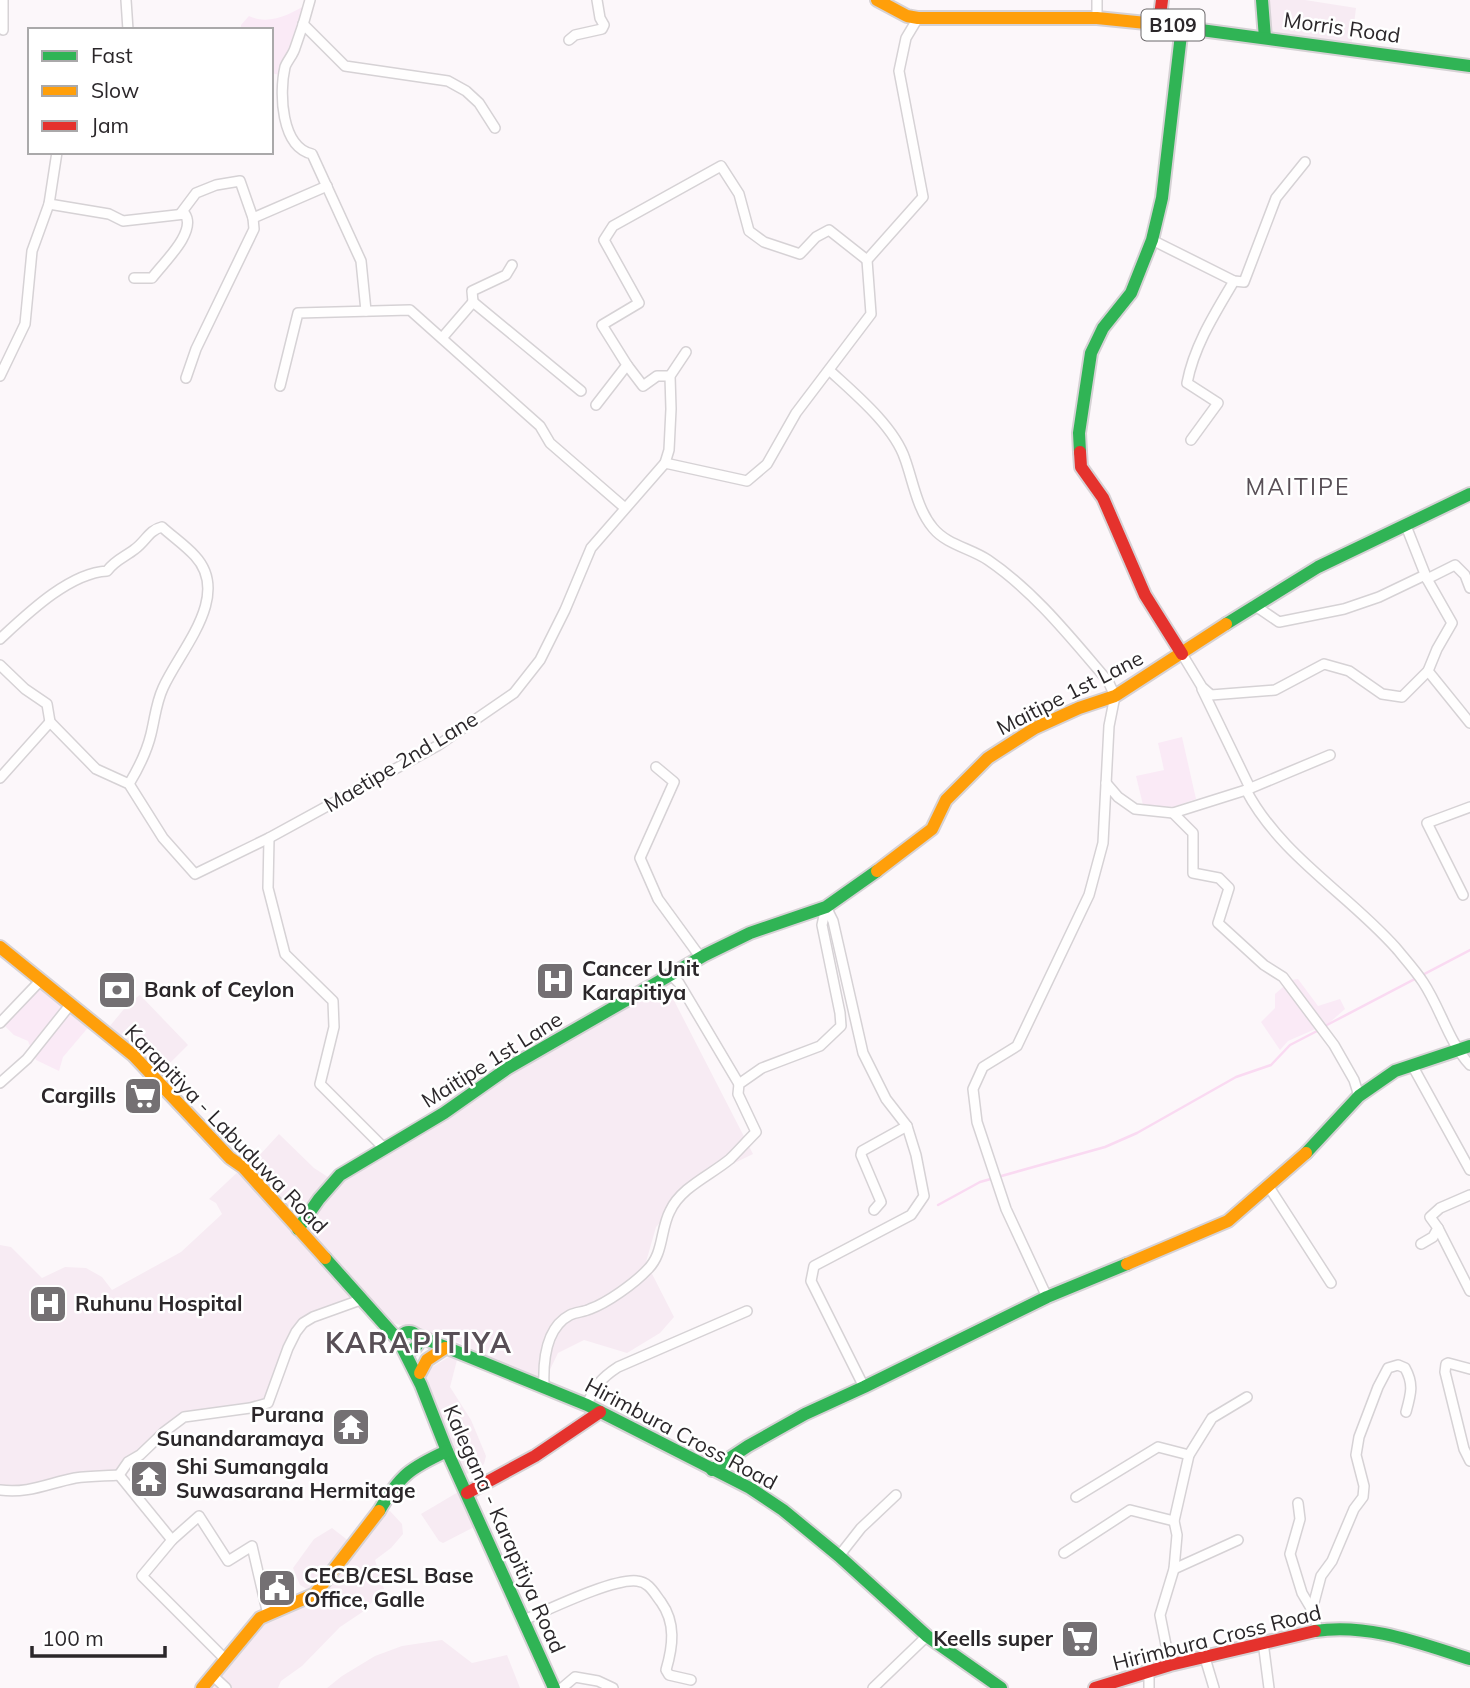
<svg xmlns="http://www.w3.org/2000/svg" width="1470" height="1688" viewBox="0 0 1470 1688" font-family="Mulish,sans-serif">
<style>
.built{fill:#f7ebf3}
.green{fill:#faeaf6}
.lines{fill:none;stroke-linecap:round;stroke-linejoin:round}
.stream{stroke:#fadaf2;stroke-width:2.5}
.street-casing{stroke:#d6d2d5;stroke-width:12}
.fast-casing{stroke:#d6d2d5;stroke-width:16}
.slow-casing{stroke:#d6d2d5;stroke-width:16}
.jam-casing{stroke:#d6d2d5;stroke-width:16}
.street{stroke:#fffefe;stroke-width:9}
.fast{stroke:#30b455;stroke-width:12}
.slow{stroke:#ff9f0a;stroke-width:12}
.jam{stroke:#e5322d;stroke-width:12}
.labels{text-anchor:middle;stroke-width:5;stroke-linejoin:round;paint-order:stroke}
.shield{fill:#fff;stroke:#6b686a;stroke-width:2}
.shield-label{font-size:19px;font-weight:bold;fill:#2b272a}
.street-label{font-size:21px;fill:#2b272a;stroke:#fff}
.poi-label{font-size:21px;font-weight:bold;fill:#2b272a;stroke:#fff;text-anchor:start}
.neighbourhood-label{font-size:23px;letter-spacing:2px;fill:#584f56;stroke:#fff}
.district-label{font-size:28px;font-weight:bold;letter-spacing:2px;fill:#584f56;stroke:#fff}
</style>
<rect width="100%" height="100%" fill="#fcf7fa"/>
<g class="built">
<path d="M1262,0h43l51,8 -5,41 -86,-11z"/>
<path d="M663,979l90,175 -37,18 -28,22 -32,33 -10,35 28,55 -14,16 -33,20 -43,-13 -26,13 -14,29 -104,-48 -19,3 -18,-11 -22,-7 -18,-20 -60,24 -35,80 -84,14 -65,58 -119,15v-245l11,2 31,31 23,-11 21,1 16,9 10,13 69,-38 41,-38 -6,-11 -7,-4 34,-32 3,3 33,-36 35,34 20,13z"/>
<path d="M140,995l48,50 -32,32 -51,-45 24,-29z"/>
<path d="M452,1355l5,5 -7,27 21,33 15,36 -2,8 -24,14 -39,-93 8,-16z"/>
<path d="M465,1488l15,36 -37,19 -4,-2 -18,-27z"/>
<path d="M379,1510l11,1 12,13 1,10 -12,14 -16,12 9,29 -20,22 -24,16 -38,39 -21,15 -3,7h-76l58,-70 54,-25 -14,-8 -7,-17 21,-29 18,-11 22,17z"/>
<path d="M442,1640l30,23 35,-8 13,33h-193l15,-12 33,-20 27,-10z"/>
</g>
<g class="green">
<path d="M309,3l-25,73 -13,-3v-43h-30v-5l8,-9c20,10 42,-2 60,-13z"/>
<path d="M1182,737l14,62 -23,8 -30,-2 -7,-29 28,-6 -6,-27z"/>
<path d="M1298,979l20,27 22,-7 5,10 -16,14 -41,18 -8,9 -19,-28 14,-14v-14l16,-14z"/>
<path d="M41,980l50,44 -28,33 -4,14 -23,-11 -8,-19 -14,-6 -13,-13z"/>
</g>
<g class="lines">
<g class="stream">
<path d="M1325,1026l145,-76"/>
<path d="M938,1205l42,-23 125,-35 32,-14 99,-56 35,-12 19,-20 29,-15"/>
</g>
<defs>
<g id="street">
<path d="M126,0l2,30"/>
<path d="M310,0c-4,16 -9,32 -15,48 -2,7 -8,13 -10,19 -6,26 -4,80 27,87l49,107 5,50"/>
<path d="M1097,0v18"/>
<path d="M303,24l42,42 103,15 18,10 13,12 16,25"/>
<path d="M3,30v-30"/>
<path d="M569,40l6,-5 27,-6 2,-4 -4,-7 -3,-18"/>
<path d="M49,204l60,10 14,7 62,-7c12,18 -22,49 -33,64h-18"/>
<path d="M181,213l15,-20 20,-8 24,-4 13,37"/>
<path d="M1152,240l82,41 10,1 32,-84 29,-36"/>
<path d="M473,302l-1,-11 34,-16 6,-10"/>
<path d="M442,338l31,-36 108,89"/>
<path d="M627,365l16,21 14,-10h13"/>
<path d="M829,370c25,23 65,56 76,89 8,22 12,50 28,69 14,17 37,20 55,32 47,32 83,78 120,121l7,15 -6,30 -6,117 -14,52 -72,151 -34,21 -10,22 4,33 29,87 41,88"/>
<path d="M0,376l25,-52 7,-73 17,-47 8,-52"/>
<path d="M186,378l10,-29 58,-120 -1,-11 74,-32"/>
<path d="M280,386l18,-73 112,-3 130,116 10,17 75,65"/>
<path d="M596,405l31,-40 -25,-40 37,-22 -35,-63 9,-14 108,-60 18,28 10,37 15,11 36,12 16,-17 13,-7 38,30"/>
<path d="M1191,440l27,-37 -31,-20c7,-37 28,-70 47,-102"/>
<path d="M665,463l4,-13 2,-41 -1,-33 16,-24"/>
<path d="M1427,579l28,-14 10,10 5,13"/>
<path d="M1254,605l25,17 65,-13 35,-12 46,-22"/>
<path d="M0,639c27,-25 69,-66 107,-68 8,-11 18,-14 28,-22 11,-8 14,-19 27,-22 11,10 23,18 33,29 37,40 -15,94 -32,132 -7,15 -8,30 -12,46 -4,17 -13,35 -22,50"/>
<path d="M1182,654l20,33 9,8 64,-5 49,-26 25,7 33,23 20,3 26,-26 9,-22 15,-26 -25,-44 -21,-53"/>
<path d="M0,665l25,24 22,15 3,18"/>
<path d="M1428,671l42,52"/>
<path d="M1202,689l48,99"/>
<path d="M656,767l18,15 -34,76 18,41 43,59"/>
<path d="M0,778l50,-56 46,47 33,15 34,54 32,36 74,-36 168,-92 77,-53 26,-33 25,-50 26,-62 74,-85 82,18 20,-17 29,-51 75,-99 -4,-54 56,-63 -24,-126 7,-33 12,-20"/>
<path d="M1106,783l12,14 17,12 38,4 73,-23 84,-35"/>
<path d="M1246,790c34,65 102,104 150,158 9,11 19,22 27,34 18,27 25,59 47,83"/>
<path d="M1173,813l20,20v40l26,5 10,10 -11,35 46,42 19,12 51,68 20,35 5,16"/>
<path d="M269,838l-1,50 17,66 48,47 1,26 -14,57 64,64"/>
<path d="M1463,895l-36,-72 43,-16"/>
<path d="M826,907l7,14 30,132 23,46 21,27 9,29 8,41 -13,19 -97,51 -3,15 53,106"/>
<path d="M671,975l8,8 60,101"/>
<path d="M0,1023l41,-43"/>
<path d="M1412,1065l58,105"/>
<path d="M0,1083l27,-24 43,-54"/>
<path d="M1269,1187l62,96"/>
<path d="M874,1210l7,-8 -20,-47 1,-4 45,-25"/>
<path d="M1438,1228l32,63"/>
<path d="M1421,1244l12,-7 5,-9 -8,-11 10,-9 30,-13"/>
<path d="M1470,1369l-22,-6 -2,1 -1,8 19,77 6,12"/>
<path d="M544,1386c-1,-24 1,-58 26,-71 6,-3 14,-3 20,-6 17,-6 45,-26 57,-39 17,-16 13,-40 23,-59 11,-24 41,-36 60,-52 9,-9 17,-18 26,-27l-18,-38 1,-10 23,-16 58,-22 21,-20 -1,-13 -18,-88 4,-18"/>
<path d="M587,1405c7,-18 14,-27 31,-38l129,-56"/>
<path d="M119,1475l9,-13 12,-7 24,-23 20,-15 66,-9 18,-5 20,-55 8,-16 7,-9 10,-6 50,-18"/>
<path d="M119,1475l53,65 -30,36 83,83"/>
<path d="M0,1490c28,4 49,-7 75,-12 15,-2 30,-2 44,-3"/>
<path d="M1076,1497l82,-50 31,8"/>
<path d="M1298,1503l2,16 -10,35 12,39 10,17 6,20"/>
<path d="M172,1540l27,-24 29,45 24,-15 16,69"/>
<path d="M1064,1553l66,-43 44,11"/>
<path d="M839,1556l22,-28 35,-33"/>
<path d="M1174,1569l64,-29"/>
<path d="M1312,1610l9,-34 11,-15 22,-52 9,-12 1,-11 -8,-31 3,-18 19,-50 10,-19 10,-3 7,3c9,16 6,26 1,44"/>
<path d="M524,1620c24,-10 89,-42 113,-39 12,1 17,12 24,21 15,21 12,44 5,68l3,5 22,5"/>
<path d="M1263,1642l6,46"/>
<path d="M1205,1658l9,30"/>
<path d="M1170,1665l-10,-50 14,-46 3,-34 -3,-14 15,-66 23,-37 35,-21"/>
<path d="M212,1675l14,13"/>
<path d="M562,1688l13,-11 23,4 15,7"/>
<path d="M873,1688l54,-52"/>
<path d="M1149,1688v-16"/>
</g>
<g id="fast">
<path d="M1262,0l3,38"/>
<path d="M1156,24l314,42"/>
<path d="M1080,452l-1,-19 12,-80 12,-25 28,-35 21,-53 10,-42 20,-172"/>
<path d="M1226,624l92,-57 152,-73"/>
<path d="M1306,1153l53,-57 36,-25 75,-25"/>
<path d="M298,1229l21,-30 21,-24 104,-62 64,-45 197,-113 45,-22 76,-26 51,-36"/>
<path d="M325,1258l75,84"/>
<circle cx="409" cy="1341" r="9"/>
<path d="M416,1335l171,70 163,83 33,22 56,46 88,80 74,52"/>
<path d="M402,1347l19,38 26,66 107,237"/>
<path d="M712,1470l36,-24 57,-32 59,-27 183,-90 80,-33"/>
<path d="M379,1511c21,-36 31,-43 68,-60"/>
<path d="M1315,1631c54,-8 104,12 155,28"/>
</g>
<g id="slow">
<path d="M877,0l30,16 11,2h179l59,6"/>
<path d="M877,871l55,-42 14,-29 42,-42 47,-30 44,-20 36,-12 111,-72"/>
<path d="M0,947l133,108 97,103 13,9 82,91"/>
<path d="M1127,1264l101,-43 78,-68"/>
<path d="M420,1373l7,-13 18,-12"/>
<path d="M202,1688l58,-70 55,-24 64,-83"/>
</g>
<g id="jam">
<path d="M1159,24l3,-24"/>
<path d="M1080,452l1,15 22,31 42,97 37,59"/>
<path d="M467,1493l68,-37 65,-44"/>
<path d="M1095,1688l75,-23 145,-34"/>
</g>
</defs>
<use href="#street" class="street-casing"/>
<use href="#fast" class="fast-casing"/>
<use href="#slow" class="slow-casing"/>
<use href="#jam" class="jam-casing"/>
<use href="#street" class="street"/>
<use href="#fast" class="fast"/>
<use href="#slow" class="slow"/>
<use href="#jam" class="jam"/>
</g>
<defs>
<symbol id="hospital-square" viewBox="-11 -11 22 22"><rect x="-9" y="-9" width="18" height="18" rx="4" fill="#747073" stroke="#fff"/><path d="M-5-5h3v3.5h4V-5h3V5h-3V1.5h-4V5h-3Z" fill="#fff"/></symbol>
<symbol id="bank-square" viewBox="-11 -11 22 22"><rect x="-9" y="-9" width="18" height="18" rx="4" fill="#747073" stroke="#fff"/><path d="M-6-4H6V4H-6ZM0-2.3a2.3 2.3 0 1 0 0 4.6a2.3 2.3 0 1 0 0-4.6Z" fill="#fff"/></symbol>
<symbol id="supermarket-square" viewBox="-11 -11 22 22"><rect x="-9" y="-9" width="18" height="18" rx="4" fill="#747073" stroke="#fff"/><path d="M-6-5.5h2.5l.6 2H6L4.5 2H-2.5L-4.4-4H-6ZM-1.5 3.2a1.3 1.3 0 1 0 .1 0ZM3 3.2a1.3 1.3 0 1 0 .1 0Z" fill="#fff"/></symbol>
<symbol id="temple-square" viewBox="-11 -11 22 22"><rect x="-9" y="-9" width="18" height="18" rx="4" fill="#747073" stroke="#fff"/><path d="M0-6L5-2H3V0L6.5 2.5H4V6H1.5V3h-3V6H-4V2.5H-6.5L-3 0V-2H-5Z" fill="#fff"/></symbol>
<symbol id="civic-square" viewBox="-11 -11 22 22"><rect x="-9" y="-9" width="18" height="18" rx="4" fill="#747073" stroke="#fff"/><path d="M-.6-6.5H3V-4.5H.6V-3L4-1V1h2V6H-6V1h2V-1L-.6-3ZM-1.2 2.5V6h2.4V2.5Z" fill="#fff"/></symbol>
</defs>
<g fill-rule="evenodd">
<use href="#hospital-square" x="533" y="959" width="44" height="44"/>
<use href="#bank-square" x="95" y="968" width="44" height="44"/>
<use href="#supermarket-square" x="121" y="1074" width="44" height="44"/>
<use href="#hospital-square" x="26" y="1282" width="44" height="44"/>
<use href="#temple-square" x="329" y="1405" width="44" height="44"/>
<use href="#temple-square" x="127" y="1457" width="44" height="44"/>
<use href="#civic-square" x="255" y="1566" width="44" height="44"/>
<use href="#supermarket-square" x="1058" y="1617" width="44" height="44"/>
</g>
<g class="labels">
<rect class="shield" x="1141.5" y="9.5" width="63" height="31" rx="5"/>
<g class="shield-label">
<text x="1173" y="32">B109</text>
</g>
<g class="street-label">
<text transform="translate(1342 28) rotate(8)" y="7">Morris Road</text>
<text transform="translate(1070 693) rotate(-27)" y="7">Maitipe 1st Lane</text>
<text transform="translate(401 762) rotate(-31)" y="7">Maetipe 2nd Lane</text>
<text transform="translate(492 1060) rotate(-32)" y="7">Maitipe 1st Lane</text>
<text transform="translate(226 1129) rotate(46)" y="7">Karapitiya - Labuduwa Road</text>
<text transform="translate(681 1434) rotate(28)" y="7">Hirimbura Cross Road</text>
<text transform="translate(504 1529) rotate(66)" y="7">Kalegana - Karapitiya Road</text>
<text transform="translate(1217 1638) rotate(-14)" y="7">Hirimbura Cross Road</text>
</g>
<g class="poi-label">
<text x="582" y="976">Cancer Unit<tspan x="582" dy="24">Karapitiya</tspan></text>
<text x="144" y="997">Bank of Ceylon</text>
<text x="116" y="1103" text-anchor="end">Cargills</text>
<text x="75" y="1311">Ruhunu Hospital</text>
<text x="324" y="1422" text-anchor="end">Purana<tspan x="324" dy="24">Sunandaramaya</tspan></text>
<text x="176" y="1474">Shi Sumangala<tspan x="176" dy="24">Suwasarana Hermitage</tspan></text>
<text x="304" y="1583">CECB/CESL Base<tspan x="304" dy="24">Office, Galle</tspan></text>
<text x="1053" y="1646" text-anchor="end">Keells super</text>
</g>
<g class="neighbourhood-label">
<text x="1298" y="495">MAITIPE</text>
</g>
<g class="district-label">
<text x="419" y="1353">KARAPITIYA</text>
</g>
</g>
<rect x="28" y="28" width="245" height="126" fill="#ffffff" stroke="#aaa9aa" stroke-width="2"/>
<rect x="42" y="51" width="35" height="10" fill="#30b455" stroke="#aaa9aa" stroke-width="2"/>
<text x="91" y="63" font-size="21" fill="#2b272a">Fast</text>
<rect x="42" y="86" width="35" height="10" fill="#ff9f0a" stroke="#aaa9aa" stroke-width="2"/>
<text x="91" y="98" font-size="21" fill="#2b272a">Slow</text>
<rect x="42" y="121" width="35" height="10" fill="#e5322d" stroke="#aaa9aa" stroke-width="2"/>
<text x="91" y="133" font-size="21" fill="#2b272a">Jam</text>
<path d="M32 1646v10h133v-10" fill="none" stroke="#2b272a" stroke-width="3.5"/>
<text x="42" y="1646" font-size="21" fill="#2b272a" stroke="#ffffff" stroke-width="5" paint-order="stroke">100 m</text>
</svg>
